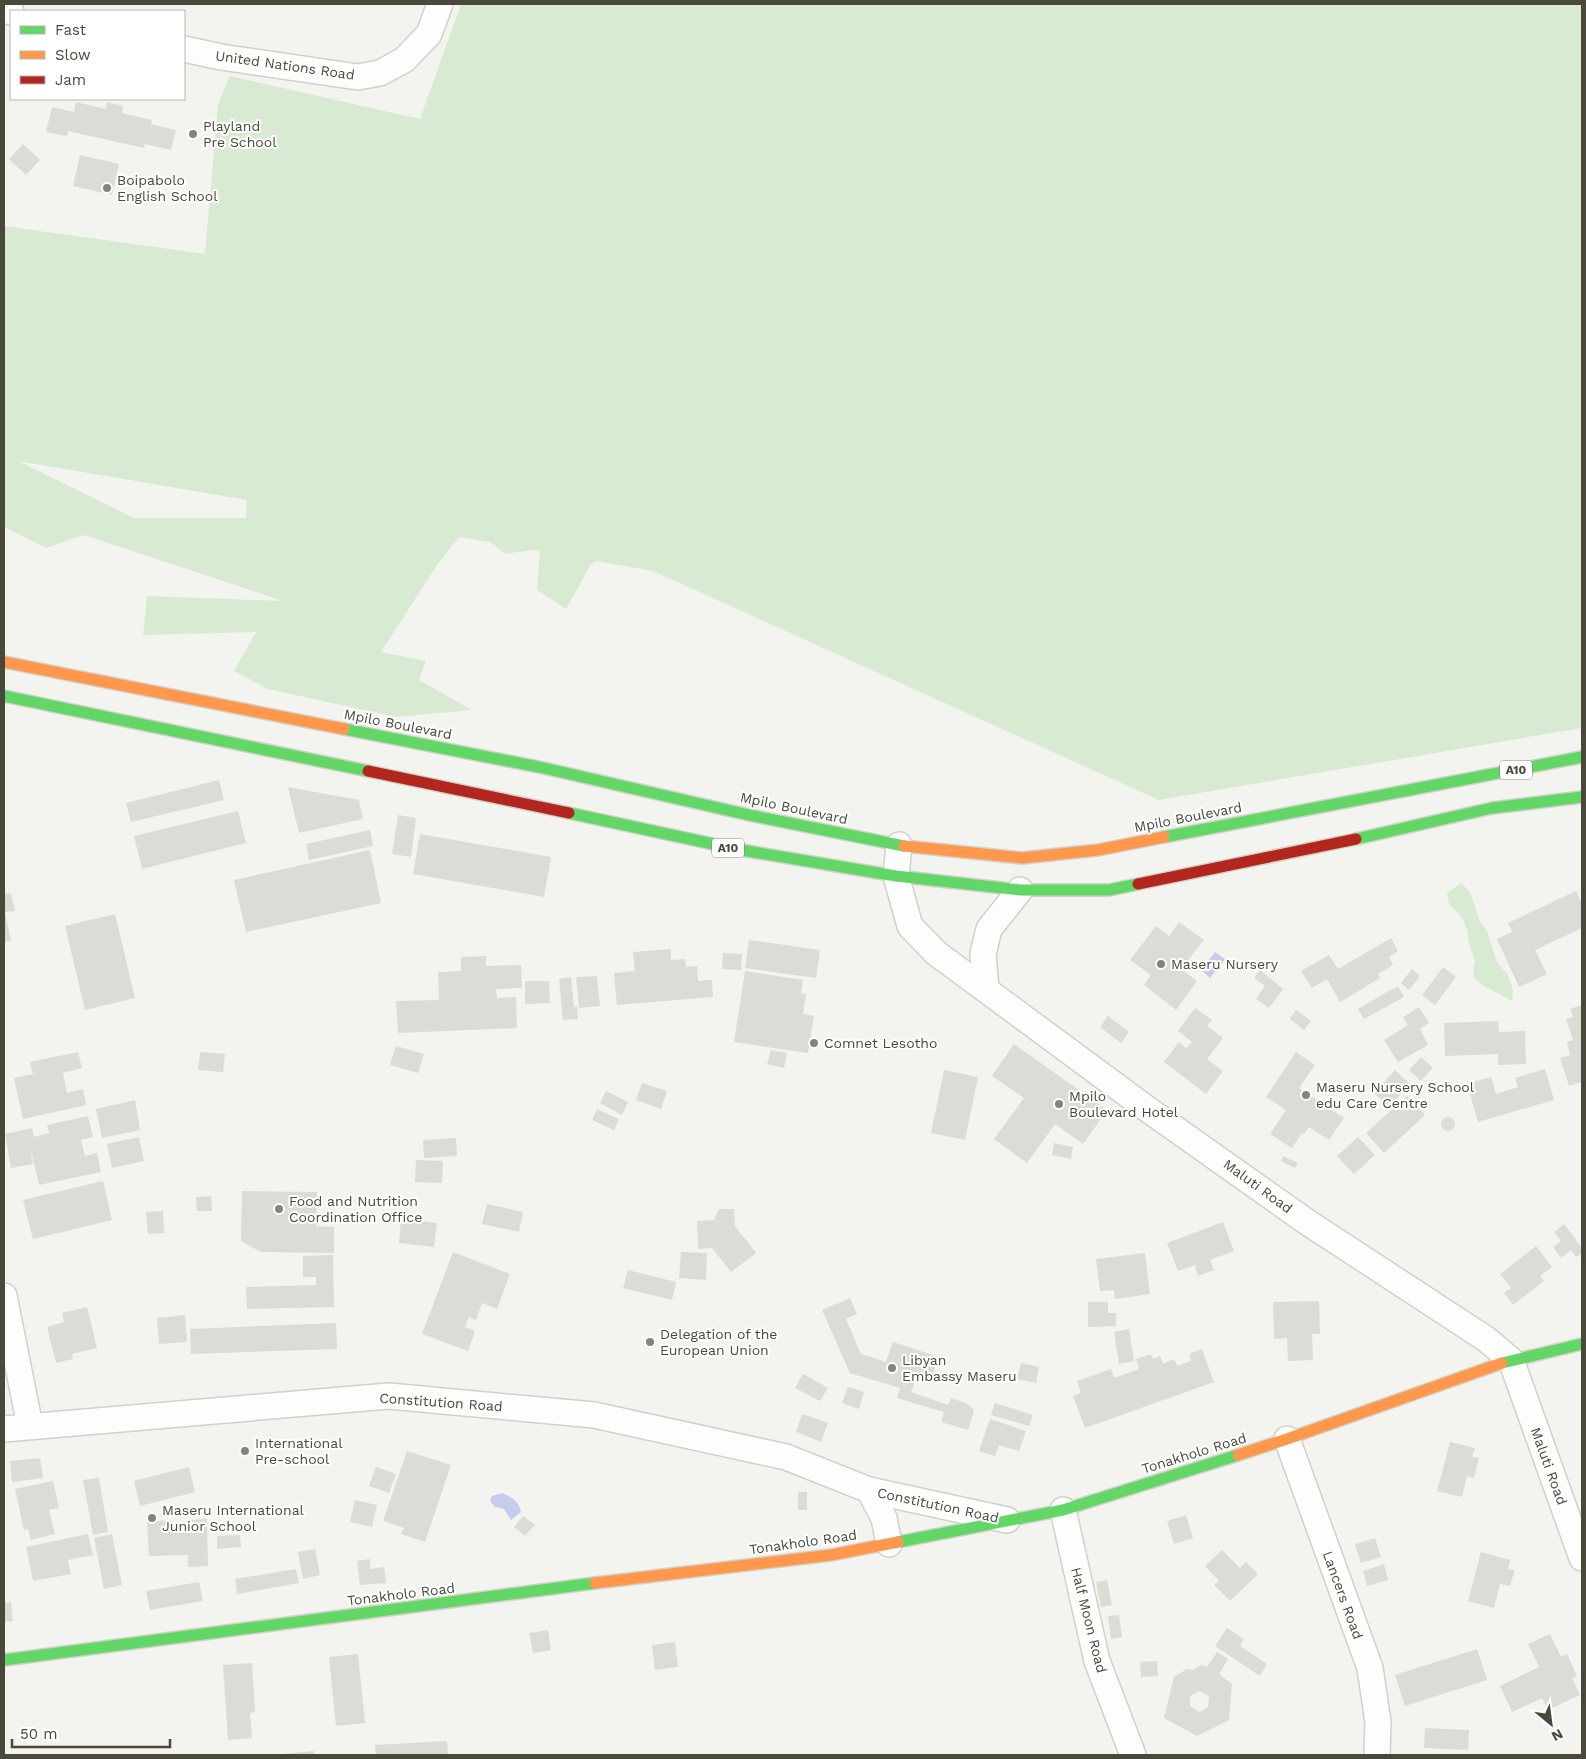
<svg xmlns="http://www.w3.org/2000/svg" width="1586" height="1759" viewBox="0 0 1586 1759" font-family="'Work Sans',sans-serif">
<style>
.green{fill:#d8ebd2;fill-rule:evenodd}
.water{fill:#c4ceec}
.building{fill:#dcdcd7;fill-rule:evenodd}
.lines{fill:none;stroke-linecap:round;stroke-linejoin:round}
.street-casing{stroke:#d1d1cc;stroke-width:28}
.fast-casing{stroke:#d2d3c8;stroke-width:14}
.slow-casing{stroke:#d2d3c8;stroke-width:14}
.jam-casing{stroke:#d2d3c8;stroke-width:14}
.street{stroke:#fdfdfd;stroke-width:25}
.fast{stroke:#63d668;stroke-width:11}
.slow{stroke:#ff974d;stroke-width:11}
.jam{stroke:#b3261e;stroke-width:11}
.poi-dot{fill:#84847a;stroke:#fff;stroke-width:2}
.labels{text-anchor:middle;stroke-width:4;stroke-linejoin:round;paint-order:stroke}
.shield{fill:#fff;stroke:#807f76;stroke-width:1}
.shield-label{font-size:12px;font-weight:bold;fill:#49483b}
.street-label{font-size:14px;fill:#49483b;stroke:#fff}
.poi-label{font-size:14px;fill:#49483b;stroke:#fff;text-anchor:start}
</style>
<rect width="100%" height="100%" fill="#f3f3ef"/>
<g class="green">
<path d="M461,4h1121v724l-423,72 -506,-229 -56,-10 -6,3 -25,45 -29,-19 3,-39 -6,-1 -29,4 -15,-12 -31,-5 -22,28 -56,87 45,9 -7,19 53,30 -76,7 -128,-28 -34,-18 22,-39 -113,3 4,-39 136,5 -199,-66 -38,13 -42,-21v-301l201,28 13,-150 12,-28 190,43zM18,461l229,39 -1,18h-112z"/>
<path d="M1461,883l9,9 10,30 7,9 10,31 11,13 5,15 -1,11 -28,-15 -9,-7 -2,-8 2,-10 -5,-14 -3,-17 -5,-13 -13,-13 -2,-11z"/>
</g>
<g class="water">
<path d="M1215,952l10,7 -15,19 -9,-8z"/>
<path d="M502,1493c10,4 17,8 19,19l-10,8 -7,-11 -9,-2 -5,-6 2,-5z"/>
</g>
<g class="building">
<path d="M76,102l30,7 1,-7 16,4 -1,7 30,7 -1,4 25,6 -5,20 -26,-6 -1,4 -76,-17 -1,5 -21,-4 6,-25 22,5z"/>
<path d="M23,144l17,16 -14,15 -17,-16z"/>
<path d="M80,155l39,9 -7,31 -39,-9z"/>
<path d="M219,780l5,20 -93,22 -5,-19z"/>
<path d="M288,787l71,13 4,19 -64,14z"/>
<path d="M238,811l8,32 -104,26 -8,-33z"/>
<path d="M398,815l18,3 -5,39 -19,-3z"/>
<path d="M370,830l3,16 -64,14 -3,-16z"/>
<path d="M420,834l131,23 -7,40 -131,-23z"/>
<path d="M370,850l11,53 -135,29 -12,-52z"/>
<path d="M1576,891l6,13v24l-47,22 12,24 -28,13 -22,-48 15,-7 -4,-9z"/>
<path d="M11,893l4,18 -10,1 6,29 -7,1v-48z"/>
<path d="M115,914l20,84 -50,12 -20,-84z"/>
<path d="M1179,922l25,18 -23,29 16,12 -21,29 -32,-25 7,-10 -21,-15 26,-34 13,10z"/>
<path d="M1391,938l7,13 -9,6 4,8 -15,9 2,4 -40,24 -13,-23 -15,9 -11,-17 28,-16 9,14z"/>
<path d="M749,940l71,10 -4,28 -71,-10z"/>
<path d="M671,949v11l14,-1 1,8 11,-1 1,15 14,-1 1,17 -96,8 -3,-32 21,-2 -2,-19z"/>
<path d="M723,953l19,1 -1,16 -19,-1z"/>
<path d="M486,956v10l35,-1 1,23 -26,1 1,9 19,-1 1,31 -119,5 -2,-32 43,-1 -1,-28 23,-1v-14z"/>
<path d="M1443,967l13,10 -21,28 -13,-10z"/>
<path d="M1412,969l8,7 -11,14 -8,-7z"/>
<path d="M1260,970l23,19 -14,19 -13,-9 9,-13 -11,-8z"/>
<path d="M745,971l58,9 -2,13 5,1 -3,20 11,2 -6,37 -74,-11z"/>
<path d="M597,976l3,30 -21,2 -3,-31z"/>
<path d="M571,977l3,30 3,-1 1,13 -15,1 -4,-41z"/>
<path d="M525,981h24l1,22 -25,1z"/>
<path d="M1398,986l6,11 -40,22 -6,-10z"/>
<path d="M1582,1005v77l-13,4 -9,-28 10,-3 -3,-13 6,-2 -7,-21 7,-2 -3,-8z"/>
<path d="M1419,1007l10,16 -9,6 8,16 -30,17 -14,-22 24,-15 -5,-8z"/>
<path d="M1195,1008l17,12 -5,6 16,12 -16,21 16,12 -17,23 -42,-32 15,-20 7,6 6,-6 -14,-11z"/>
<path d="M1296,1010l15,11 -7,9 -14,-11z"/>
<path d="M1108,1016l21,16 -8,11 -21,-16z"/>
<path d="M1498,1021l1,11 26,-1 1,33 -28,1v-11l-53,2 -1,-33z"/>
<path d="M1014,1044l93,66 -24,34 -28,-20 -28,39 -33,-24 30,-41 -32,-22z"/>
<path d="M396,1046l28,8 -6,19 -28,-8z"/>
<path d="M771,1050l16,3 -3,15 -17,-4z"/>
<path d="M78,1052l4,16 -19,5 4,20 16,-4 3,16 -63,14 -9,-41 19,-4 -3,-12z"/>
<path d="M200,1052l25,2 -2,18 -25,-2z"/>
<path d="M1296,1052l19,13 -16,23 45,30 -15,22 -20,-13 -5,7 -2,-1 -10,15 -22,-14 16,-24 -20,-13z"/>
<path d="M1421,1057l12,11 -12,13 -12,-11z"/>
<path d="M1545,1069l9,31 -76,22 -11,-38 24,-7 5,17 22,-7 -3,-9z"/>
<path d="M944,1070l34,7 -13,63 -34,-7z"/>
<path d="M1395,1070l15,14 -21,23 -15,-14z"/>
<path d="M642,1083l25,8 -6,18 -25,-9z"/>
<path d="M606,1091l22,11 -6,13 -22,-12z"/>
<path d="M1407,1096l18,19 -41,38 -18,-20z"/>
<path d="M135,1100l5,30 -38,8 -6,-29z"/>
<path d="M597,1109l22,10 -5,11 -22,-10z"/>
<path d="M88,1116l5,21 -12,3 4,16 12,-3 4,19 -62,13 -9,-38 3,17 -22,4 -6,-34 27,-6 2,9 15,-4 -2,-8z"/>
<circle cx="1448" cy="1124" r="7"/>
<path d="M139,1137l5,24 -32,7 -5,-24z"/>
<path d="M1358,1137l17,18 -21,19 -17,-18z"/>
<path d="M456,1138l1,18 -33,2 -1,-18z"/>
<path d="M1054,1143l19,4 -2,12 -19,-4z"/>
<path d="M1283,1156l15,7 -3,5 -14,-7z"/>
<path d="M416,1160l27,1 -1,22 -27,-1z"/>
<path d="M103,1181l9,39 -79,19 -10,-39z"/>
<path d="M242,1191l75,1 -1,34 18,1v26l-73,-1 -20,-11z"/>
<path d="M211,1196l1,15h-15l-1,-14z"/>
<path d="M487,1204l36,8 -4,20 -37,-8z"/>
<path d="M719,1209h15l1,17 21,27 -25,19 -19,-24 -14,1 -1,-28 17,-1z"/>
<path d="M163,1211l1,22 -16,1 -2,-22z"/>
<path d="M401,1219l36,4 -3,24 -35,-4z"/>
<path d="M1223,1222l11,29 -24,9 4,10 -16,6 -3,-11 -17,6 -11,-28z"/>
<path d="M1564,1224l18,24v5l-6,4 -5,-7 -10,8 -8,-11 8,-6 -7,-9z"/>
<path d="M1536,1246l16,21 -12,9 4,5 -31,24 -9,-12 7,-5 -11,-14z"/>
<path d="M453,1252l57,22 -13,35 -15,-6 -6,17 -7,-3 -4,10 10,4 -7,20 -46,-17z"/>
<path d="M681,1252l26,1 -1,27 -27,-2z"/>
<path d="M1145,1253l5,41 -35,5 -1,-9 -14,1 -4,-32z"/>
<path d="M333,1255l1,52 -87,2 -1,-22 70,-2v-8h-13v-21z"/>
<path d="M628,1270l48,12 -4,18 -49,-12z"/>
<path d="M850,1298l7,16 -11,5 15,35 25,8 7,-20 46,15 -8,23 -14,-5 -6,17 37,13 3,-7 15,5 8,7 -6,20 -27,-8 3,-10 -47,-14 3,-10 -50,-15 -28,-63z"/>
<path d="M1319,1301l1,33h-8l1,26 -25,1 -1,-23 -13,1 -1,-37z"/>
<path d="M1088,1302h20v11h8v13l-28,1z"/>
<path d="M87,1307l10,41 -25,6 1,5 -17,4 -9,-36 17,-5 -2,-9z"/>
<path d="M185,1315l2,27 -28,2 -2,-26z"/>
<path d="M336,1323l1,26 -146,5 -1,-25z"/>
<path d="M1129,1329l5,32 -15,3 -5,-32z"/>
<path d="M1202,1349l12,33 -129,46 -12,-32 8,-3 -4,-12 34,-12 3,9 25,-9 -3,-10 15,-5 2,5 7,-3 3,8 11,-5 3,7 14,-5 -2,-7z"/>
<path d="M1021,1363l18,4 -3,16 -19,-4z"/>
<path d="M803,1374l25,14 -8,13 -25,-13z"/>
<path d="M848,1387l16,5 -5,17 -17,-6z"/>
<path d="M995,1403l38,12 -4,11 -38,-11z"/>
<path d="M802,1414l26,9 -7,19 -25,-10z"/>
<path d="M990,1419l36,12 -7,20 -20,-6 -4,11 -16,-5z"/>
<path d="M1450,1442l25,6 -3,9 7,1 -5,20 -7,-2 -5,21 -25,-6z"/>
<path d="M407,1451l44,14 -26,77 -24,-8 3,-6 -21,-7z"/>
<path d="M40,1458l3,20 -31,4 -2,-21z"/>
<path d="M189,1467l6,25 -55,14 -6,-25z"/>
<path d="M376,1467l20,7 -7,19 -20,-7z"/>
<path d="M99,1478l9,54 -15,3 -10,-55z"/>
<path d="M53,1481l6,27 -10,2 6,24 -24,6 -3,-11 -4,1 -9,-41z"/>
<rect x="798" y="1492" width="9" height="18"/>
<path d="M355,1500l22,5 -5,22 -22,-5z"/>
<path d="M1186,1515l7,23 -19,6 -7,-23z"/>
<path d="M523,1516l12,9 -10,11 -11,-9z"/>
<path d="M207,1519l1,47 -20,1v-12l-39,1 -2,-34 24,-2 1,8 14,-1v-7z"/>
<path d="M88,1534l5,21 -25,5 3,14 -38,7 -7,-34z"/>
<path d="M112,1534l10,51 -18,4 -10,-51z"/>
<path d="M240,1535l1,12 -24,2v-13z"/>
<path d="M1375,1538l6,19 -20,6 -6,-19z"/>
<path d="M315,1549l5,26 -17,4 -5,-27z"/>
<path d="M1222,1550l18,18 6,-6 12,12 -28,27 -16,-16 5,-4 -14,-15z"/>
<path d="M1481,1552l29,8 -2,9 7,1 -5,16 -10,-2 -6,24 -26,-7z"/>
<path d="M370,1559v10l14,-2 2,16 -26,2 -3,-24z"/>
<path d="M1384,1564l4,16 -21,6 -4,-15z"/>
<path d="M296,1569l3,14 -62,11 -2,-15z"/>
<path d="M1107,1580l5,25 -11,2 -5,-25z"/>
<path d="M199,1582l4,19 -53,9 -4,-19z"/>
<path d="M11,1602l2,19 -9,1v-19z"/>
<path d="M1119,1615l3,22 -11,2 -3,-23z"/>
<path d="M1227,1628l17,11 -4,7 27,18 -7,12 -45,-30z"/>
<path d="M548,1630l3,20 -18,3 -4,-20z"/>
<path d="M1550,1634l11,23 6,-3 10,22 -5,2 8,17 -32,15 -6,-12 -30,14 -12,-26 39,-19 -11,-23z"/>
<path d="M675,1642l3,25 -23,3 -3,-25z"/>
<path d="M1477,1649l10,31 -82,26 -10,-31z"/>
<path d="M1217,1652l11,7 -9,15 13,10 -3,36 -32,16 -33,-18 10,-41 13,-8 6,1 8,-5 6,2zM1199,1691l10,5 -1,11 -9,5 -9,-6v-10z"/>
<path d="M358,1654l7,69 -29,3 -7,-69z"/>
<path d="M1157,1661l1,15 -17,1 -1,-15z"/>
<path d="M252,1663l3,49 -5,1 2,25 -24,2 -5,-75z"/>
<path d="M1425,1728l44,2 -1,20 -44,-2z"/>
<path d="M447,1741l1,14h-72l-1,-10z"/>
<path d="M314,1751v4h-32v-1z"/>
</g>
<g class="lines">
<defs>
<g id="street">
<path d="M4,10l7,2"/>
<path d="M184,49l37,8 137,20 22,-4 24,-13 25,-26 11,-30"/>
<path d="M899,845l-3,31 14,50 26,27 214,158 157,111 179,117 25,21 71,198"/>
<path d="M986,989l-3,-35 6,-25 31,-39"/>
<path d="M4,1296l26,130"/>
<path d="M4,1429l385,-33 205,19 192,42 83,33 138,30"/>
<path d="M1287,1439l83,229 8,54 -1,33"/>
<path d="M869,1490l15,28 5,26"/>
<path d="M1063,1510l34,151 36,94"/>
</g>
<g id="fast">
<path d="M4,696l364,75"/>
<path d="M344,729l195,38 210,48 155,31"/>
<path d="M569,813l172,37 155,26 124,14h89l29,-6"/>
<path d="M1164,837l418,-80"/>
<path d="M1356,839l136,-31 90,-11"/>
<path d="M1502,1363l80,-19"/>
<path d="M898,1542l165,-32 175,-55"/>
<path d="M4,1660l591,-77"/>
</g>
<g id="slow">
<path d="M4,662l340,67"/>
<path d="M904,846l118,12 76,-8 66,-13"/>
<path d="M1238,1455l49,-16 215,-76"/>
<path d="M595,1583l236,-28 67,-13"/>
</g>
<g id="jam">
<path d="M368,771l201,42"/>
<path d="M1138,884l218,-45"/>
</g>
</defs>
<use href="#street" class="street-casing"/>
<use href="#fast" class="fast-casing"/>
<use href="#slow" class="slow-casing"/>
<use href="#jam" class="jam-casing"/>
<use href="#street" class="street"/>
<use href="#fast" class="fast"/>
<use href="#slow" class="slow"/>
<use href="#jam" class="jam"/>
</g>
<g class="poi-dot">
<circle cx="193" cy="134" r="5"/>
<circle cx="107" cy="188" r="5"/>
<circle cx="1161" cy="964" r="5"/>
<circle cx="814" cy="1043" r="5"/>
<circle cx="1306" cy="1095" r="5"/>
<circle cx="1059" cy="1104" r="5"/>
<circle cx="279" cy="1209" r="5"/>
<circle cx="650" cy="1342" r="5"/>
<circle cx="892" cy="1368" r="5"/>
<circle cx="245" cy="1451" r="5"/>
<circle cx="152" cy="1518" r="5"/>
</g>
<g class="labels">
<g class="shield">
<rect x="1500" y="760.5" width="32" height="19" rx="4"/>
<rect x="712" y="838.5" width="32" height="19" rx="4"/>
</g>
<g class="shield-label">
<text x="1516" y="774">A10</text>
<text x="728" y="852">A10</text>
</g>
<g class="street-label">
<text transform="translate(285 65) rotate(8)" y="5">United Nations Road</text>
<text transform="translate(398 724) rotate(11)" y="5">Mpilo Boulevard</text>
<text transform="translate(794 808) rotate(12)" y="5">Mpilo Boulevard</text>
<text transform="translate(1188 817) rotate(-11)" y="5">Mpilo Boulevard</text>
<text transform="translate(1258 1186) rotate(36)" y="5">Maluti Road</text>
<text transform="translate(441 1402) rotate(4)" y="5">Constitution Road</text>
<text transform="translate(1194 1453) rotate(-17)" y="5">Tonakholo Road</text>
<text transform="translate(1549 1466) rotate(70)" y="5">Maluti Road</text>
<text transform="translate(938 1505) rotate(12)" y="5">Constitution Road</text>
<text transform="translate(803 1542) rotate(-8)" y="5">Tonakholo Road</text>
<text transform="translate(401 1594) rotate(-7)" y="5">Tonakholo Road</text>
<text transform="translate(1343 1595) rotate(70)" y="5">Lancers Road</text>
<text transform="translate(1089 1620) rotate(76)" y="5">Half Moon Road</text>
</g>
<g class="poi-label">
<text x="203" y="131">Playland<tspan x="203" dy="16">Pre School</tspan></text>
<text x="117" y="185">Boipabolo<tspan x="117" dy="16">English School</tspan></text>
<text x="1171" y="969">Maseru Nursery</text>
<text x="824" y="1048">Comnet Lesotho</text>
<text x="1316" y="1092">Maseru Nursery School<tspan x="1316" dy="16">edu Care Centre</tspan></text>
<text x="1069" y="1101">Mpilo<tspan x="1069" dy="16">Boulevard Hotel</tspan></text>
<text x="289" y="1206">Food and Nutrition<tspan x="289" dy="16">Coordination Office</tspan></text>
<text x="660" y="1339">Delegation of the<tspan x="660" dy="16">European Union</tspan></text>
<text x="902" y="1365">Libyan<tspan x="902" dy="16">Embassy Maseru</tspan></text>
<text x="255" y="1448">International<tspan x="255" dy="16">Pre-school</tspan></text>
<text x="162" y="1515">Maseru International<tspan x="162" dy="16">Junior School</tspan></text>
</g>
</g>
<rect width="1586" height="1759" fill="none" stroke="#49483b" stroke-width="10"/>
<rect x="10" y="10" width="175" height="90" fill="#ffffff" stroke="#b6b6b1"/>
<rect x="20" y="26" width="25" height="8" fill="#63d668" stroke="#b6b6b1"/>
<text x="55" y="35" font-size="15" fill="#49483b">Fast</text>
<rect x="20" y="51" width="25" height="8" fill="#ff974d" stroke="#b6b6b1"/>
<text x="55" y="60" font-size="15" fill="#49483b">Slow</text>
<rect x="20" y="76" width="25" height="8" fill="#b3261e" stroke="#b6b6b1"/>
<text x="55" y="85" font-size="15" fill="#49483b">Jam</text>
<g transform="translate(1551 1724) rotate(151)" stroke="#ffffff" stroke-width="4" paint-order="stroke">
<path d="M0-4L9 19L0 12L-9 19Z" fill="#49483b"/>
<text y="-8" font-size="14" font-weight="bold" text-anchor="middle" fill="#49483b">N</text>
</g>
<path d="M12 1739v8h158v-8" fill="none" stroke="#49483b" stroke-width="2.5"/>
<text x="20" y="1739" font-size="15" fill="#49483b" stroke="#ffffff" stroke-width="4" paint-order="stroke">50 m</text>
</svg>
